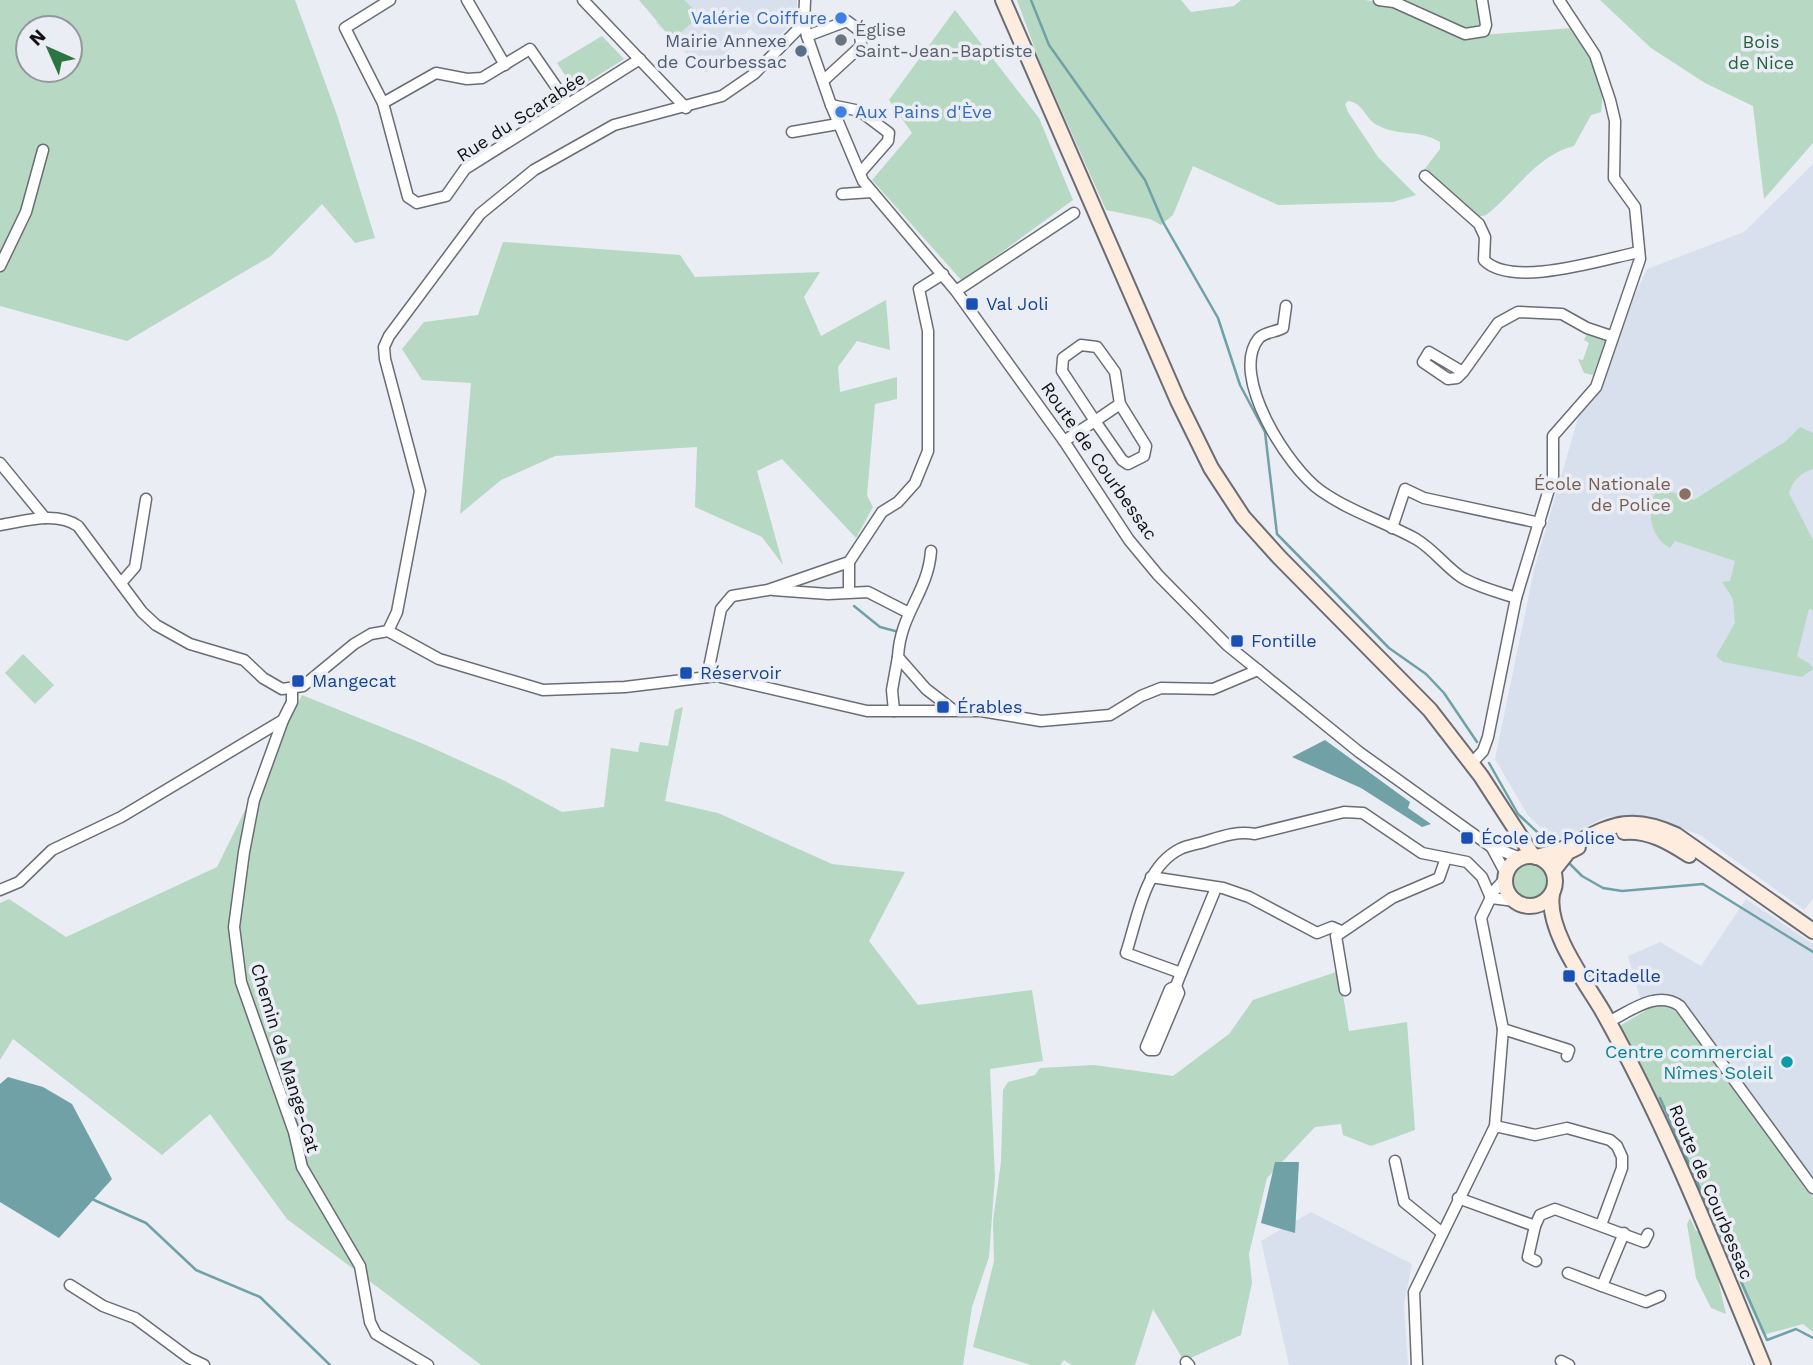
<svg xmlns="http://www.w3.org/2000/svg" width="1813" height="1365" viewBox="0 0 1813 1365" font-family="'Work Sans',sans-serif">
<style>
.built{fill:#d9e0ed}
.green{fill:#b7d8c3;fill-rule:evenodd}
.water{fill:#70a1a6}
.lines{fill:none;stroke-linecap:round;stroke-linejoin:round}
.stream{stroke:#70a1a6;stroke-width:2.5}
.street-casing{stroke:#6a6d73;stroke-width:13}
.secondary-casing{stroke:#6a6d73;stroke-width:18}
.street{stroke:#fff;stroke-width:10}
.secondary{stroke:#feeddf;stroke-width:14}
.shop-dot{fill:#3f7fe0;stroke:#eaedf4;stroke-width:2.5}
.worship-dot{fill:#6b7280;stroke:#eaedf4;stroke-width:2.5}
.service-dot{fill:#5c6f8a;stroke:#eaedf4;stroke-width:2.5}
.transit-dot{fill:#1a4fb4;stroke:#eaedf4;stroke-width:2.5}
.education-dot{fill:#8d6e63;stroke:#eaedf4;stroke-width:2.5}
.culture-dot{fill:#0f9aa8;stroke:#eaedf4;stroke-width:2.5}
.labels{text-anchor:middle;stroke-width:7;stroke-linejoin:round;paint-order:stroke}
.shop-label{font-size:18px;fill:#366cbe;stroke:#eaedf4;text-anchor:end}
.worship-label{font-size:18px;fill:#5b616d;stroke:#eaedf4;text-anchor:start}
.service-label{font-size:18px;fill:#4e5e75;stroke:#eaedf4;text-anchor:end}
.park-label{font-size:18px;fill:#246242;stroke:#eaedf4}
.street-label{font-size:18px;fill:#111315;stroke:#eaedf4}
.transit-label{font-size:18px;fill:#164399;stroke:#eaedf4;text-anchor:start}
.education-label{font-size:18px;fill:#785e54;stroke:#eaedf4;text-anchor:end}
.culture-label{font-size:18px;fill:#0d838f;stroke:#eaedf4;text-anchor:end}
</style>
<rect width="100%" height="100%" fill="#eaedf4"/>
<g class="built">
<path d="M680,0h117v18l-28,28 -19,-17 -44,44 -50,-50z"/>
<path d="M1813,164v735l-9,11 -104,-75 -54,-19 -40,1 -51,25 -28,-28 -32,-55 39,-189 44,-152 69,-149 97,-37z"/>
<path d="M1746,899l67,45v253l-133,-183 -40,-16 -12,-42 32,-14 41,24z"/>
<path d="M1311,1212l101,52 -8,40 4,61h-119l-28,-124z"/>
</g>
<g class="green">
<path d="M0,0h295l42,115 38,123 -20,5 -33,-39 -51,52 -144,85 -127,-35zM28,28h42v42h-42z"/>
<path d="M639,0h45l16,15 -27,25z"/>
<path d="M1017,0h164l10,12 43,-6 7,-6h124l28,5 74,31 105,-8c16,25 35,54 29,84l-10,3 -17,31c-39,10 -58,46 -88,69l-9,2 -53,-47 16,-21v-7c-21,-13 -40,-5 -63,-17 -12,-6 -13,-22 -29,-24l-3,3 3,8 30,45 38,38 -23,7 -115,3 -85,-39 -20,49 -12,10 -11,-6 -44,-9 -67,-150z"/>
<path d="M1398,0h83v27l-14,2z"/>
<path d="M1600,0h213v143l-49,56 -11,-93 -48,-23 -54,-35z"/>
<path d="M955,10l84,108 34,82 -111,81 -90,-101 40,-47 -23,-33z"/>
<path d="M602,36l22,23 -49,31 -18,-27z"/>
<path d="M503,242l177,13 15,22 125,-5 -16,25 17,39 65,-36 4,50 -33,-9 -19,26 2,25 57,-15v22l-22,5 -8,91 6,12 -17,31 -74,-79 -25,12 26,94 -21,-28 -67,-30 2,-60 -142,9 -54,24 -41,34 11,-131 -49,-3 -20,-31 22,-27 54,-7z"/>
<path d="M1588,332l18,7 -13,36 -9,-2 -6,-14 5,1 6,-17 -5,-3z"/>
<path d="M1800,427l13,6v36c-12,3 -21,13 -24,24l24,47v70l-4,-1 -12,47 13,8 3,5 -11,8 -79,-15 -7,-6 19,-33 -2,-24 -11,-17 8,-1 5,-20 -60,-20 -5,7c-22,-12 -24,-41 -12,-61l36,13 92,-59z"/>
<path d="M23,654l31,31 -19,19 -30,-31z"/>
<path d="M302,695l124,50 79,36 57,31 42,-5 7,-59 27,4 2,-10 28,4 7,-36 8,-3 -18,94 53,12 114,51 73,8 -36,69 49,64 114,-15 11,71 -53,8 5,108 -6,80 -17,50 -9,58h-482l-194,-146 -77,-105 -48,41 -149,-116 -13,21v-157l9,-4 57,38 151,-70z"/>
<circle cx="1529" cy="881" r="18"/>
<path d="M1339,971l10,60 58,-9 8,108 -44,16 -28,-11 -2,-11 -26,3 -48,51 -18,76 3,29 -11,52 -57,26 -31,-52 -18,56h-63l-8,-5 -4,5h-29l-58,-18 21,-86 -1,-40 8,-59 2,-72 5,-8 27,-7 5,-7 54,-3 79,11 56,-42 24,-34z"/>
<path d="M1663,1005l17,9 133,183v135l-10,-8 -40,11 -125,-277 -20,-31 32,-19z"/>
<path d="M1690,1218l6,13h4l16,40 10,43 -15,-6 -15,-30 -9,-54z"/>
</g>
<g class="water">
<path d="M1325,740l85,62 -2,6 23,16 -9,3 -61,-39 -69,-31z"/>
<path d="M8,1077l35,10 29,17 40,75 -53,59 -59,-36v-118z"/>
<path d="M1275,1162h24l-4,71 -34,-10z"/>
</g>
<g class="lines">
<g class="stream">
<path d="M1031,0l18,45 96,135 18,42 55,96 22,67 25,47 12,102 112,114 37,26 18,19 33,49"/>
<path d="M854,606l26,21 19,5"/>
<path d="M1489,763l29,51 34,32"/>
<path d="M1567,861l15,15 21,12 19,3 81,-7 110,68"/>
<path d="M1660,1098l107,242 29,-11 17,9"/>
<path d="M94,1200l52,23 50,47 64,27 70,68"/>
</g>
<defs>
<g id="street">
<path d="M390,0l-45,28 38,75 25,94 9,6 29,-7 19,-27 175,-110"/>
<path d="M467,0l38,65"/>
<path d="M583,0l103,108"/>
<path d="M805,0l-1,23 3,13 24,69 32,76 93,110 108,150 65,99 29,35 69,70 132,107 131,94 30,12"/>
<path d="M1379,0l15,2 71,32 19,-3 2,-6 -4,-25"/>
<path d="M807,36l40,-15 13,10 1,15 -38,35"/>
<path d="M383,103l53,-30 31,6 15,-1 48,-29 38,55"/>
<path d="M831,105l29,6 29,22 -1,8 -28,32"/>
<path d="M792,132l46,-8"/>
<path d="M1425,176l54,48 6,13 -1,23c28,29 120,-1 155,-8"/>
<path d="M842,194l30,-2"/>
<path d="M0,266l26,-54 17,-62"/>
<path d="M956,291l118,-78"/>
<path d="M1286,306l-3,22c-7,4 -18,4 -24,10 -31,37 30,131 62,153 30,21 64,31 95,48 17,10 29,27 45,38 16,10 38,15 55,21l-28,139 -5,14 -11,12"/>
<path d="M1463,372l-6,6 -9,1 -25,-17 6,-10 34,20 35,-49 20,-11 44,2 25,14 24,8"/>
<path d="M1064,441l31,-20 -33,-50 1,-13 18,-13 16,2 18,25 5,32 -25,17 27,39 6,4 16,-8 2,-10 -26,-42"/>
<path d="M0,463l45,55"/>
<path d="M0,525c25,-4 56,-14 78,1l64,86 14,13 34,19 54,16 19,18 19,11 21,-3 51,-42 17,-10 17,-3 51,28 104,31 82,-3 91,-11 151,35h114l60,10 69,-6 31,-19 20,-8 52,1 45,-19"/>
<path d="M1392,528l13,-39 19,9 116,25"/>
<path d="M931,551c-3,42 -31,62 -33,106l28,32 26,20"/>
<path d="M849,562v30"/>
<path d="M121,583l14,-16 11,-68"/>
<path d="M773,590l55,4 40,-2 39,20"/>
<path d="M1516,598l37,-122v-40l43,-49 44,-128 -5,-52 -21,-29 1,-57 -5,-21 -15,-45 -36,-55"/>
<path d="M388,631l9,-19 23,-121 -35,-132 -1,-12 5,-11 91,-122 54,-44 80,-45 108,-29 32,-22 50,-51"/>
<path d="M707,677l14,-68 11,-13 36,-6 81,-28 33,-50 16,-10 17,-19 13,-32v-120l-9,-42 24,-15"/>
<path d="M894,711l-2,-21 6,-33"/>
<path d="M283,720l-29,80 -10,52 -10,75 7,55 53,150 8,35 58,99 10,56 6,12 52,31"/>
<path d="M1491,846l15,28"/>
<path d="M1151,877l72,11 26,9 68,36 15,-6 9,4"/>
<path d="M1216,888l-35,85 -55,-20c12,-36 18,-86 54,-104 8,-4 18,-5 27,-8 16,-5 30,-10 48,-7l89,-22 19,1 59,40 45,9 15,15 9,21"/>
<path d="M0,890l19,-8 33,-32 69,-33 162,-97 9,-18v-12"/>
<path d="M1491,898l24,3"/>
<path d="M1176,986l3,7 -24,57h-6l-3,-3 24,-58 6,-3 5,-13"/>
<path d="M1345,990l-9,-54 56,-38 47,-20 7,-20"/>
<path d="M1608,1022c21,-10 49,-33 72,-16l133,182"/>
<path d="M1503,1029l66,21 -2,6"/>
<path d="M1495,1126l40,9 32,-7 43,12 7,6 5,11v11l-21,57"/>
<path d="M1395,1161l9,41 37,30"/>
<path d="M1458,1198l77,28 5,-11 15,-6 89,33 4,-8"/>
<path d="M1535,1226l-7,31 8,4"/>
<path d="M1624,1233l-22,53 44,16 14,-6"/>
<path d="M1568,1273l34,13"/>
<path d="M70,1285l33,21 32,12 54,40 15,7"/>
<path d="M1561,1361l8,4"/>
<path d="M1186,1362l3,3"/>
<path d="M1417,1365l-3,-73 81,-166 8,-97 -22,-111 13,-27 11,-12"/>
</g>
<g id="secondary">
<path d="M1003,0l175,401 33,67 32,49 36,40 151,153 51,66 52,80"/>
<path d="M1624,832c25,-2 45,10 65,23"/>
<circle cx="1530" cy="881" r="25"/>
<path d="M1536,857c59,-12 74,-53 140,-22l137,96"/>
<path d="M1553,871l15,-19 10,-5"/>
<path d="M1552,894c-6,35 32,86 50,116 64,114 111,234 161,355"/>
</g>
</defs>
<use href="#street" class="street-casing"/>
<use href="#secondary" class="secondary-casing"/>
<use href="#street" class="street"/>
<use href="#secondary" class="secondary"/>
</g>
<g class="shop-dot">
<circle cx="841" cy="18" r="7"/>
<circle cx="841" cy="112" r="7"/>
</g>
<circle class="worship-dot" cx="841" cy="40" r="7"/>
<circle class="service-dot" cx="801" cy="51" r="7"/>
<g class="transit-dot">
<rect x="965" y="297" width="14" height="14" rx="3.5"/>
<rect x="1230" y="634" width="14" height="14" rx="3.5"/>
<rect x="679" y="666" width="14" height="14" rx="3.5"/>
<rect x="291" y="674" width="14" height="14" rx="3.5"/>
<rect x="936" y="700" width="14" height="14" rx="3.5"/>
<rect x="1460" y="831" width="14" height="14" rx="3.5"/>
<rect x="1562" y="969" width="14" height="14" rx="3.5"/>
</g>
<circle class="education-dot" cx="1685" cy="494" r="7"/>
<circle class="culture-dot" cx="1787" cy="1062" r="7"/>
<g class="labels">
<g class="shop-label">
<text x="827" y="24">Valérie Coiffure</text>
<text x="855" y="118" text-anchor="start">Aux Pains d'Ève</text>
</g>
<g class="worship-label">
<text x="855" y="36">Église<tspan x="855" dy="21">Saint-Jean-Baptiste</tspan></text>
</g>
<g class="service-label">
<text x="787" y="47">Mairie Annexe<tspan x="787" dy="21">de Courbessac</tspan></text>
</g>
<g class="park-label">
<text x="1761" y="48">Bois<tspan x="1761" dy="21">de Nice</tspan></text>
</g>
<g class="street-label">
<text transform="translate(521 117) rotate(-33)" y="6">Rue du Scarabée</text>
<text transform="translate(1099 461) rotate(55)" y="6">Route de Courbessac</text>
<text transform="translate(285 1058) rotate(73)" y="6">Chemin de Mange-Cat</text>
<text transform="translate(1711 1192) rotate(67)" y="6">Route de Courbessac</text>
</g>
<g class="transit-label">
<text x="986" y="310">Val Joli</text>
<text x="1251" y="647">Fontille</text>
<text x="700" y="679">Réservoir</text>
<text x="312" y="687">Mangecat</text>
<text x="957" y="713">Érables</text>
<text x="1481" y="844">École de Police</text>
<text x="1583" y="982">Citadelle</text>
</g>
<g class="education-label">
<text x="1671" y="490">École Nationale<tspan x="1671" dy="21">de Police</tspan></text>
</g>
<g class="culture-label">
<text x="1773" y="1058">Centre commercial<tspan x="1773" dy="21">Nîmes Soleil</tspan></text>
</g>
</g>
<g transform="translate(49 49) rotate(315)"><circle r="33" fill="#eaedf4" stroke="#93969b" stroke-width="2"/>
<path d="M0-5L12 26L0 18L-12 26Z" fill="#2c7543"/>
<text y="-10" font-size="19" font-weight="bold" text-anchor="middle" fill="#111315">N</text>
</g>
</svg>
